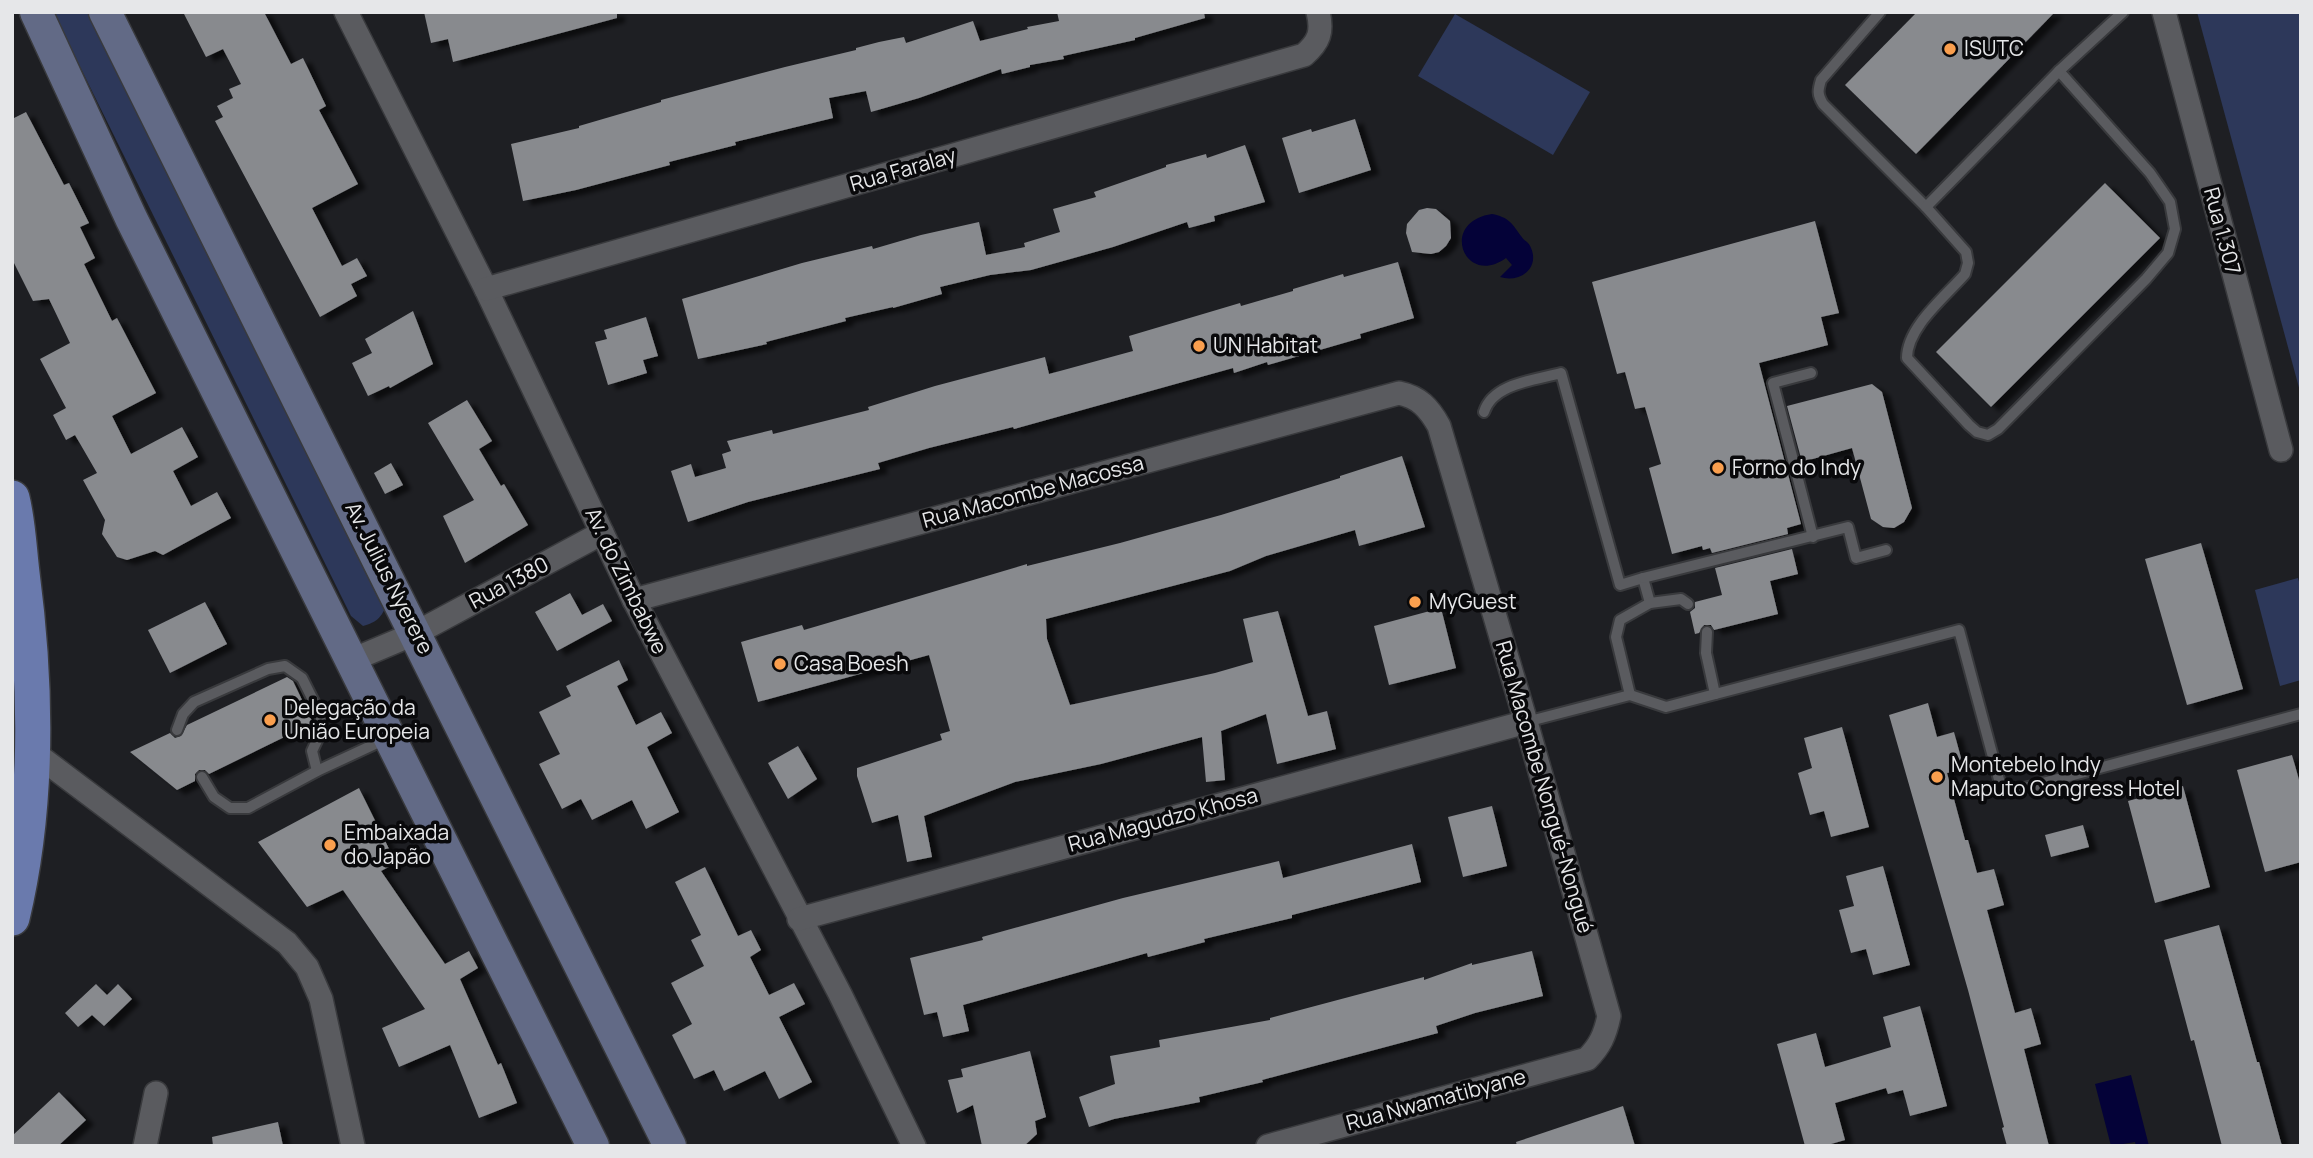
<svg xmlns="http://www.w3.org/2000/svg" width="2313" height="1158" viewBox="0 0 2313 1158" font-family="Manrope,sans-serif">
<style>
.green{fill:#2d385a}
.water{fill:#040238}
.building{fill:#888a8e;filter:url(#shadow)}
.lines{fill:none;stroke-linecap:round;stroke-linejoin:round}
.lane-casing{stroke:#393a3d;stroke-width:14}
.street-casing{stroke:#393a3d;stroke-width:26}
.secondary-casing{stroke:#393a3d;stroke-width:35}
.primary-casing{stroke:#393a3d;stroke-width:38}
.lane{stroke:#5a5b5f;stroke-width:10}
.street{stroke:#5a5b5f;stroke-width:23}
.secondary{stroke:#626a86;stroke-width:32}
.primary{stroke:#6a7aad;stroke-width:35}
.poi-dot{fill:#fa9f4e;stroke:#09090b;stroke-width:2.5}
.labels{text-anchor:middle;stroke-width:7;stroke-linejoin:round;paint-order:stroke}
.poi-label{font-size:21px;fill:#e6e7e9;stroke:#09090b;text-anchor:start}
.street-label{font-size:21px;fill:#e6e7e9;stroke:#09090b}
</style>
<defs>
<filter id="shadow"><feDropShadow dx="8" dy="4.5" stdDeviation="2" flood-color="#0009"/></filter>
</defs>
<rect width="100%" height="100%" fill="#1e1f23"/>
<g class="green">
<path d="M53,12h34l300,592c-6,14 -10,18 -24,22l-12,-10z"/>
<path d="M2197,12h104v383z"/>
<path d="M1455,14l135,78 -37,63 -135,-79z"/>
<path d="M2298,578l3,11v91l-21,6 -25,-96z"/>
</g>
<g class="water">
<path d="M1492,214c16,3 20,9 29,22 3,5 8,6 10,12 9,21 -12,35 -31,29l12,-12 -6,-7c-41,30 -68,-36 -14,-44z"/>
<path d="M2131,1075l18,71h-13l-1,-4 -24,4 -16,-62z"/>
</g>
<g class="building">
<path d="M183,12h81l27,52 12,-6 23,48 -7,4 39,74 -46,24 30,58 15,-8 10,18 -16,8 6,12 -37,21 -105,-196 8,-4 -6,-11 16,-8 -4,-9 12,-5 -18,-35 -17,8z"/>
<path d="M424,12h193v6l-164,44 -5,-23 -17,4z"/>
<path d="M1057,12h147l1,6 -70,20v2l-72,16 1,3 -34,6v2l-28,7 -1,-5 -82,29 -48,14 -5,-21 -37,7 4,20 -98,24 1,3 -67,17 1,3 -94,25 -53,11 -12,-57 68,-16v-2l82,-24v-2l124,-33 71,-17v-2l23,-6 25,-5 2,6 67,-22 7,20 48,-12 -1,-2 32,-6z"/>
<path d="M1917,12h138l-139,142 -71,-69z"/>
<path d="M26,112l38,73 5,-2 20,40 -9,4 15,31 -11,6 28,57 5,-3 39,75 -44,23 19,38 51,-27 16,30 -25,14 18,35 26,-14 14,26 -68,37 -8,-4 -28,9 -10,-3 -15,-23 3,-14 -22,-40 14,-7 -22,-38 -9,5 -13,-25 13,-7 -26,-49 30,-16 -21,-44 -16,2 -21,-42v-140z"/>
<path d="M1355,119l16,51 -72,23 -17,-55 29,-9 1,3z"/>
<path d="M1245,145l20,57 -51,14 1,5 -26,7 -2,-6 -74,25 -82,23 -41,5 -50,12 2,7 -49,14v-1l-48,11 1,3 -80,21 1,2 -69,15 -16,-60 120,-36 70,-17 1,3 48,-14 58,-13 7,33 39,-8 -1,-4 36,-11 -7,-23 43,-12 -2,-5 72,-25v-2l40,-11 1,4z"/>
<path d="M2105,183l55,55 -169,169 -55,-55z"/>
<path d="M1427,208l9,1 14,12 1,17 -5,8 -7,6 -8,2 -19,-2 -6,-19 1,-9 12,-14z"/>
<path d="M1815,221l24,92 -18,4 7,28 -69,18 42,161 -14,4 1,6 -76,19 -2,-5 -7,2 -1,-4 -30,8 -23,-86 12,-4 -16,-57 -10,2 -10,-37 -8,2 -25,-92z"/>
<path d="M1398,262l16,56 -54,16 1,4 -93,27 -1,-3 -33,11 -1,-5 -219,61 -1,-2 -84,21 -51,15 2,6 -132,33 -60,20 -17,-51 20,-7 4,13 31,-9 -4,-14 9,-3 -4,-10 45,-11 1,4 96,-24 -1,-3 67,-21 110,-29 4,17 84,-23 -4,-15 111,-33 1,3 52,-15v-2l50,-15 1,3z"/>
<path d="M413,311l20,53 -43,24 -1,-2 -21,10 -16,-33 20,-10 -7,-14z"/>
<path d="M646,317l12,39 -15,4 4,13 -39,12 -13,-43 12,-3 -3,-9z"/>
<path d="M1872,384l10,8 30,116 -8,14 -10,6 -11,-1 -12,-8 -19,-71 -50,14 -15,-56z"/>
<path d="M467,400l25,41 -13,8 22,37 3,-2 24,41 -63,38 -22,-47 31,-16 -46,-77z"/>
<path d="M1402,456l23,71 -66,19 -4,-16 -89,26 -36,15 -184,48 1,20 23,66 145,-32 38,-11 -10,-43 35,-8 30,105 19,-5 9,38 -59,15 -11,-50 -45,17 4,49 -19,2 -4,-45 -101,27 -86,18 -91,34 8,41 -25,5 -9,-47 -26,8 -15,-47v-8l85,-28 -2,-6 10,-3 -21,-76 -171,47 -17,-60 61,-17 2,5 223,-66v2l93,-23 101,-28 119,-37v-2z"/>
<path d="M391,463l12,22 -18,9 -11,-21z"/>
<path d="M2201,543l42,146 -56,16 -42,-146z"/>
<path d="M1792,549l6,25 -28,7 8,33 -64,16 -3,-5h-7l-5,8 -4,1 -5,-22 5,-4v-6l27,-7 -7,-27z"/>
<path d="M570,593l12,22 21,-11 9,17 -55,30 -22,-39z"/>
<path d="M205,602l22,42 -57,29 -22,-43z"/>
<path d="M1441,608l15,60 -67,17 -15,-59z"/>
<path d="M619,660l9,20 -11,6 19,39 25,-13 11,21 -25,14 32,65 -33,17 -14,-29 -40,20 -11,-21 -19,10 -23,-45 21,-10 -21,-42 32,-16 -5,-10z"/>
<path d="M287,677l6,4 20,42 -104,51 -4,-4h-6l-4,4v7l-18,9 -47,-38 40,-19 5,5 6,-2 6,-11z"/>
<path d="M1928,703l9,34 17,-5 10,37 -17,4 18,67h3l9,33 17,-4 10,36 -17,5 28,103 16,-5 10,36 -17,5 25,97h-42l-5,-18 2,-1 -36,-137 -79,-275z"/>
<path d="M1842,727l27,100 -38,10 -7,-26 -14,4 -12,-42 14,-5 -8,-30z"/>
<path d="M798,746l19,33 -29,20 -20,-36z"/>
<path d="M2292,755l9,32v75l-36,10 -28,-102z"/>
<path d="M2183,786l27,101 -55,16 -27,-102z"/>
<path d="M359,788l37,75 -15,8 64,93 24,-13 9,17 -18,11 38,86 3,-2 16,40 -38,15 -29,-73 -51,22 -17,-39 43,-19 -82,-119 -36,17 -49,-65z"/>
<path d="M1492,806l15,60 -44,11 -15,-60z"/>
<path d="M2083,825l6,22 -38,10 -6,-22z"/>
<path d="M1412,844l9,38 -129,33v3l-88,21 1,3 -57,15 -1,-4 -184,52 6,26 -26,6 -6,-25 -13,3 -14,-57 73,-18 -1,-3 141,-39 156,-37 4,17z"/>
<path d="M1883,866l27,99 -37,10 -7,-26 -15,4 -12,-43 15,-4 -8,-30z"/>
<path d="M705,867l33,69 13,-6 10,20 -11,7 19,38 25,-12 11,21 -26,13 33,65 -33,17 -14,-28 -41,20 -10,-21 -20,9 -22,-44 20,-11 -21,-41 33,-17 -13,-26 10,-5 -26,-53z"/>
<path d="M2219,925l38,137h2l23,84h-60l-28,-106 -3,1 -27,-101z"/>
<path d="M1532,951l11,45 -68,17 -39,13 2,7 -176,47 1,2 -64,15 1,5 -86,17 -25,8 -10,-30 36,-13 -5,-28 50,-9 -1,-7 111,-20v-2l154,-41v3l48,-17v2z"/>
<path d="M96,984l11,11 11,-11 14,15 -28,27 -12,-11 -14,12 -13,-14z"/>
<path d="M1920,1006l27,100 -37,10 -7,-26 -15,4 -2,-6 -51,15 10,37 -21,6h-19l-28,-102 39,-11 9,34 66,-20 -8,-30z"/>
<path d="M1030,1051l16,66 -11,4 2,13 -13,12h-42l-9,-41 -16,8 -9,-33 15,-3 -2,-8z"/>
<path d="M59,1092l27,28 -28,26h-46v-10z"/>
<path d="M1623,1106l12,40h-118l-1,-4z"/>
<path d="M278,1122l5,24h-70l-1,-9z"/>
</g>
<g class="lines">
<defs>
<g id="lane">
<path d="M1880,12l-59,68c-3,10 -4,14 2,24l103,103 40,45 2,11 -3,11c-20,23 -58,53 -58,84l62,67 8,7 11,3 10,-6 148,-150 22,-26 7,-24 -5,-27 -20,-29 -91,-102"/>
<path d="M1926,207l133,-136 64,-59"/>
<path d="M1811,373l-38,10 40,154"/>
<path d="M1484,412c9,-29 52,-32 77,-39l59,212 23,-7 7,25"/>
<path d="M1643,578l205,-51 8,31 30,-8"/>
<path d="M1707,632l-1,21 9,41"/>
<path d="M1630,695l-14,-58 4,-17 30,-17 31,-4 7,5"/>
<path d="M1526,722l104,-27 36,12 293,-77 42,157 8,3h8l284,-76"/>
<path d="M177,730l6,-16 11,-12 74,-33 17,-3 17,12 19,38 -1,18 -8,17 5,20"/>
<path d="M202,777l12,20 16,11h18l69,-37 71,-33"/>
</g>
<g id="street">
<path d="M346,12l140,277 148,311 206,394 74,152"/>
<path d="M2164,12l117,438"/>
<path d="M486,289l818,-234c15,-13 19,-23 14,-43"/>
<path d="M634,600l765,-207c20,4 30,15 40,33l87,296 83,294c-4,19 -9,30 -22,43l-319,87"/>
<path d="M352,660l64,-27 186,-100"/>
<path d="M32,751l255,192 20,24 14,32 32,147"/>
<path d="M799,919l727,-197"/>
<path d="M145,1146l11,-53"/>
</g>
<g id="secondary">
<path d="M36,12l95,206 462,928"/>
<path d="M105,12l565,1134"/>
</g>
<path id="primary" d="M12,498c6,24 7,50 10,75 15,114 17,232 -10,345"/>
</defs>
<use href="#lane" class="lane-casing"/>
<use href="#street" class="street-casing"/>
<use href="#secondary" class="secondary-casing"/>
<use href="#primary" class="primary-casing"/>
<use href="#lane" class="lane"/>
<use href="#street" class="street"/>
<use href="#secondary" class="secondary"/>
<use href="#primary" class="primary"/>
</g>
<g class="poi-dot">
<circle cx="1950" cy="49" r="7"/>
<circle cx="1199" cy="346" r="7"/>
<circle cx="1718" cy="468" r="7"/>
<circle cx="1415" cy="602" r="7"/>
<circle cx="780" cy="664" r="7"/>
<circle cx="270" cy="720" r="7"/>
<circle cx="1937" cy="777" r="7"/>
<circle cx="330" cy="845" r="7"/>
</g>
<g class="labels">
<g class="poi-label">
<text x="1964" y="56">ISUTC</text>
<text x="1213" y="353">UN Habitat</text>
<text x="1732" y="475">Forno do Indy</text>
<text x="1429" y="609">MyGuest</text>
<text x="794" y="671">Casa Boesh</text>
<text x="284" y="715">Delegação da<tspan x="284" dy="24">União Europeia</tspan></text>
<text x="1951" y="772">Montebelo Indy<tspan x="1951" dy="24">Maputo Congress Hotel</tspan></text>
<text x="344" y="840">Embaixada<tspan x="344" dy="24">do Japão</tspan></text>
</g>
<g class="street-label">
<text transform="translate(903 170) rotate(-16)" y="7">Rua Faralay</text>
<text transform="translate(2222 231) rotate(75)" y="7">Rua 1.307</text>
<text transform="translate(1033 492) rotate(-15)" y="7">Rua Macombe Macossa</text>
<text transform="translate(389 578) rotate(63)" y="7">Av. Julius Nyerere</text>
<text transform="translate(626 581) rotate(64)" y="7">Av. do Zimbabwe</text>
<text transform="translate(509 583) rotate(-28)" y="7">Rua 1380</text>
<text transform="translate(1544 787) rotate(74)" y="7">Rua Macombe Nongué-Nongué</text>
<text transform="translate(1163 820) rotate(-15)" y="7">Rua Magudzo Khosa</text>
<text transform="translate(1436 1100) rotate(-15)" y="7">Rua Nwamatibyane</text>
</g>
</g>
<rect width="2313" height="1158" fill="none" stroke="#e6e7e9" stroke-width="28"/>
</svg>
